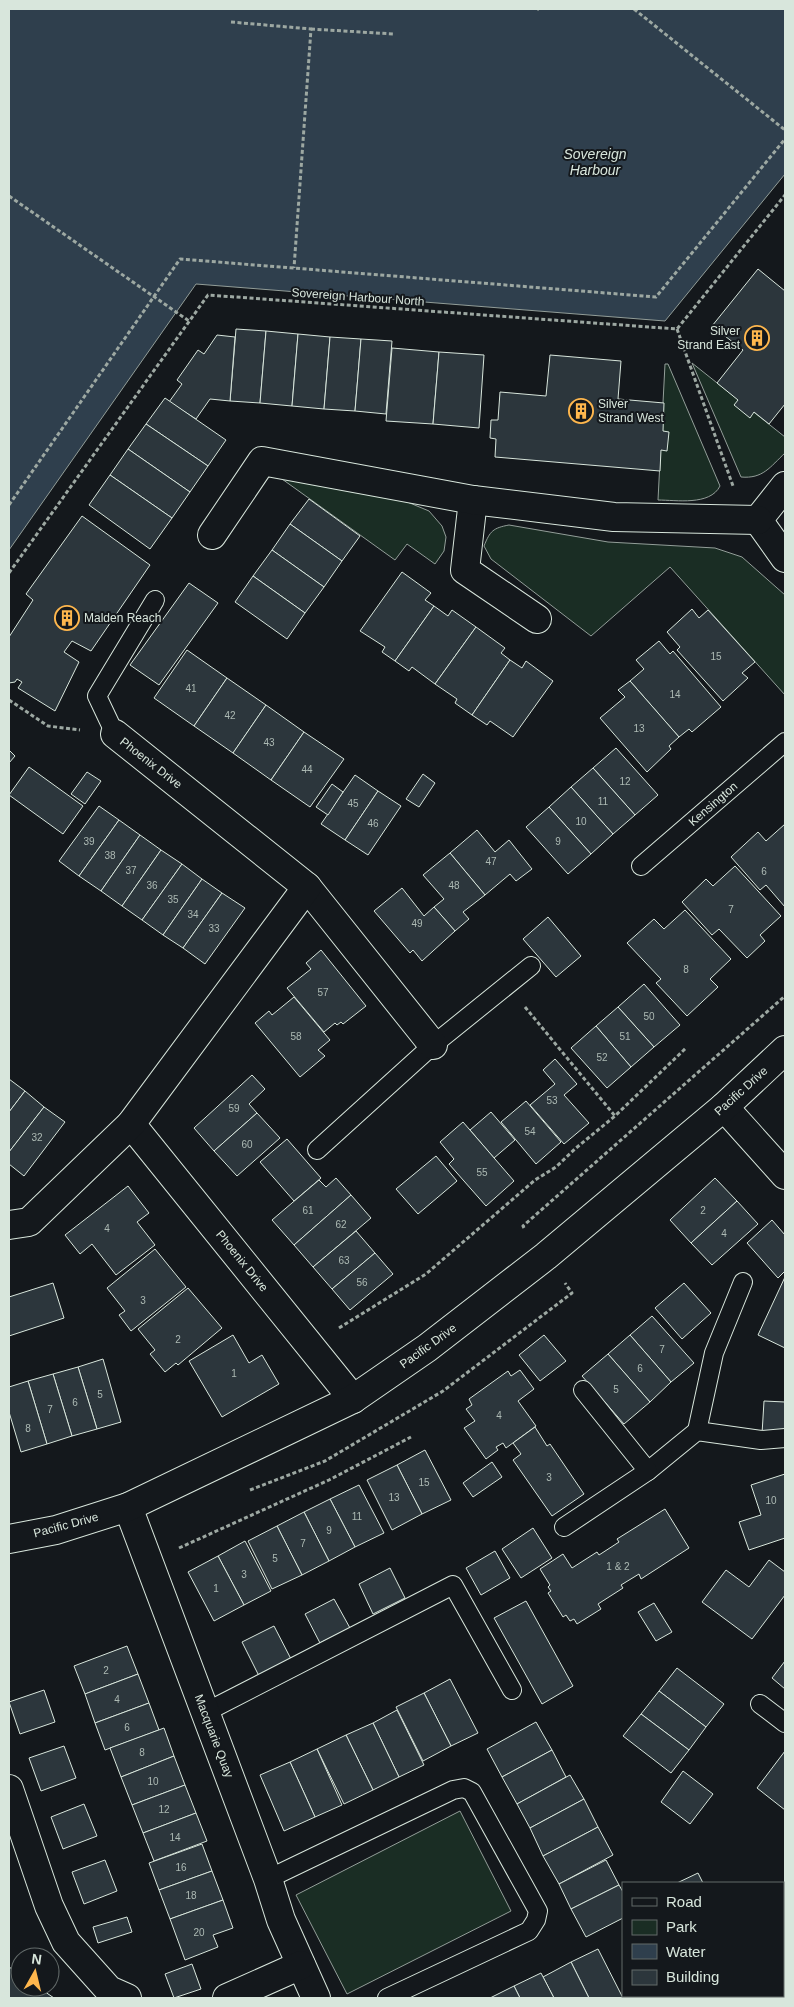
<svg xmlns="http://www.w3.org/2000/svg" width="794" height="2007" viewBox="0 0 794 2007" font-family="Helvetica,sans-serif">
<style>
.green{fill:#1a2d24;stroke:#939e99}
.water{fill:#2f3f4d;stroke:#939e99}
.building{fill:#2c363c;stroke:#d8e6dc}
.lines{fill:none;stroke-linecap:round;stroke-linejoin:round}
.service-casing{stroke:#d8e6dc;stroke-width:20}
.minor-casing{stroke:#d8e6dc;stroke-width:30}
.path{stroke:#9da8a2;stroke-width:3;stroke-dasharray:4 2.5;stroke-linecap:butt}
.service{stroke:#14181c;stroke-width:18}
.minor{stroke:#14181c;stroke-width:28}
.labels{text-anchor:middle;stroke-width:4;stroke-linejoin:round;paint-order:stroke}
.number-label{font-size:10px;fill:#adbab4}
.street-label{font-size:12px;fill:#d8e6dc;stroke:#14181c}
.poi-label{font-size:12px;fill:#d8e6dc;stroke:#14181c;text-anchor:start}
.water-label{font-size:14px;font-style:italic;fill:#d8e6dc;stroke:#14181c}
</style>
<rect width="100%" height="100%" fill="#14181c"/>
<g class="green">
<path d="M692,363l93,74v16c-15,14 -22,26 -44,24z"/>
<path d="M665,364h3l52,122c-10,20 -44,14 -62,14z"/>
<path d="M282,479l111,17 36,15 13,15 4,11 -2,14 -9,13 -28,-20 -12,16z"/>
<path d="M509,525l99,17 107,6 27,9 43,38v100l-115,-128 -79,69 -100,-77 -7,-13c6,-15 9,-18 25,-21z"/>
<path d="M460,1811l51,100 -164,83 -51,-99z"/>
</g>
<path class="water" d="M9,9h776v165l-120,147 -469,-37 -187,266z"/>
<g class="building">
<path d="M758,269l27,22v113l-16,20 -15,-12 -4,6 -16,-13 4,-5 -21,-17 26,-33 -31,-24z"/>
<path d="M236,329l30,2 -6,72 -30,-2z"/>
<path d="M266,331l32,3 -6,72 -32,-3z"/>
<path d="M298,334l32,3 -6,72 -32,-3z"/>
<path d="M217,335l18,2 -5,64 -20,-2 -14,20 -27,-17 13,-18 -5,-4 21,-30 6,4z"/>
<path d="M330,337l31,2 -6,72 -31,-2z"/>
<path d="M361,339l31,2 -6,73 -31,-3z"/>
<path d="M392,348l47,4 -6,72 -47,-3z"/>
<path d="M439,352l45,3 -5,73 -46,-4z"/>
<path d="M550,355l71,6 -3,38 46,4 -1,28 6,1 -2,19 -6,-1 -1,21 -165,-14 1,-18 -6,-1 1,-18h7l2,-28 46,4z"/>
<path d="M165,398l61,42 -18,26 -62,-42z"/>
<path d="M146,424l62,42 -18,26 -62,-43z"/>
<path d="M128,449l62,43 -18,26 -62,-43z"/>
<path d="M110,475l62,43 -22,31 -61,-44z"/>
<path d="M309,499l51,37 -18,25 -52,-37z"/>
<path d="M82,516l68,49 -59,86 -19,-10 -8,11 15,10 -24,49 -37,-23 4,-6 -5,-3 -2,3 -6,1v-46l24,-37 -7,-6z"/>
<path d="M290,524l52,37 -18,26 -52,-37z"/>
<path d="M272,550l52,37 -19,26 -52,-37z"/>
<path d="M402,572l29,21 -6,7 9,6 -39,55 -13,-9 3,-5 -25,-16z"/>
<path d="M253,576l52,37 -18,26 -52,-37z"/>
<path d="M189,583l29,20 -59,82 -29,-20z"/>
<path d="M434,606l14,10 4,-6 24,17 -41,57 -23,-17 -3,4 -14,-10z"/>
<path d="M692,609l7,9 9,-8 47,52 -13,11 6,5 -25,23 -46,-51 3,-3 -13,-15z"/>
<path d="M476,627l29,21 -4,5 9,7 -38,55 -17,-12 2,-4 -22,-15z"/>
<path d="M659,641l11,13 3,-3 48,56 -29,25 -3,-3 -10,8 -49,-56 14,-12 -8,-9z"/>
<path d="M187,650l40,28 -33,48 -40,-28z"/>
<path d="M510,660l12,8 4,-7 27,20 -40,56 -23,-16 -3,4 -15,-10z"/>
<path d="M227,678l39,27 -33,48 -39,-27z"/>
<path d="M630,681l49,56 -10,9 2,3 -24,23 -47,-54 25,-21 -7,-7z"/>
<path d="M266,705l38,27 -33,48 -38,-27z"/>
<path d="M304,732l40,27 -34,48 -39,-27z"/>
<path d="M616,748l42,47 -23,20 -42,-47z"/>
<path d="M9,750l6,6 -6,7z"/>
<path d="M29,767l54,39 -20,28 -54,-39z"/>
<path d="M593,768l42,47 -22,19 -42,-47z"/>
<path d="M87,772l14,9 -16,23 -14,-10z"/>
<path d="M423,774l12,9 -16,24 -13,-8z"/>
<path d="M355,775l23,16 -33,49 -24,-16z"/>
<path d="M332,784l11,8 -15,23 -12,-8z"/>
<path d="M571,787l42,47 -22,20 -42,-47z"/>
<path d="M378,791l23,15 -33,49 -23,-15z"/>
<path d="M99,806l20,14 -40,56 -20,-15z"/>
<path d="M549,807l42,47 -23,20 -42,-47z"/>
<path d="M119,820l21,15 -39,56 -22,-15z"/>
<path d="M785,824v83l-19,-22 -6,5 -29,-33 27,-25 8,9z"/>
<path d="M477,830l18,22 14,-12 23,29 -16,12 -6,-7 -25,21 -35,-42z"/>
<path d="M140,835l21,15 -39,56 -21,-15z"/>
<path d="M161,850l21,14 -40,56 -20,-14z"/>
<path d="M450,853l35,42 -22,17 6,7 -14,12 -21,-24 10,-8 -21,-24z"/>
<path d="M182,864l20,15 -39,56 -21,-15z"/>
<path d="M735,866l46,50 -21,19 5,6 -18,17 -28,-29 -7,6 -30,-33 24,-23 7,7z"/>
<path d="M202,879l20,14 -39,55 -20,-13z"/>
<path d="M402,888l22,28 10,-9 21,24 -33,30 -9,-11 -3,3 -36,-42z"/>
<path d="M222,893l23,15 -40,56 -22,-16z"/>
<path d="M685,910l46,49 -21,20 8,8 -31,29 -31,-33 5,-4 -34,-36 27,-24 10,10z"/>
<path d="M548,917l33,39 -25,21 -33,-38z"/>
<path d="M321,950l45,56 -23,18 -2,-2 -4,3 -2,-2 -11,9 -37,-44 24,-19 -5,-6z"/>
<path d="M644,984l36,41 -26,22 -36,-40z"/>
<path d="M294,997l36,43 -12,10 7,6 -25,21 -45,-54 14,-12 3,4z"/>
<path d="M618,1007l36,40 -23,20 -35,-41z"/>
<path d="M596,1026l35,41 -24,21 -36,-40z"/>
<path d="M555,1059l22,25 -13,11 25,28 -25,21 -34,-39 25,-21 -12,-14z"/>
<path d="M252,1075l13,14 -16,15 8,9 -43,38 -20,-23z"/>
<path d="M9,1079l16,12 -16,21z"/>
<path d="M25,1091l19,16 -35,45v-40z"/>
<path d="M526,1101l35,41 -25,22 -35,-42z"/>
<path d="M44,1107l21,15 -41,54 -15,-12v-12z"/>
<path d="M491,1112l24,28 -21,18 -24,-28z"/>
<path d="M257,1113l23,25 -43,38 -23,-25z"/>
<path d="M463,1122l51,59 -28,25 -37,-42 5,-5 -14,-17z"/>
<path d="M287,1139l34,39 -27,23 -34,-39z"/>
<path d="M436,1156l21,25 -39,33 -22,-25z"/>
<path d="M336,1178l15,17 -57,50 -22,-25 47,-40 7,7z"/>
<path d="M715,1178l22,23 -46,42 -21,-23z"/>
<path d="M128,1186l21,27 -12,9 18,23 -39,30 -24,-31 -12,10 -15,-19z"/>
<path d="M351,1195l20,23 -58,49 -19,-22z"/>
<path d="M737,1201l21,23 -46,41 -21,-22z"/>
<path d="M772,1220l13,15v36l-7,7 -31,-35z"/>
<path d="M356,1231l19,22 -43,36 -19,-22z"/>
<path d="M155,1249l31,38 -55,44 -12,-16 6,-4 -18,-23z"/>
<path d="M375,1253l18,21 -43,36 -18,-21z"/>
<path d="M785,1277v71l-27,-13z"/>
<path d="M53,1283l11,35 -55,18v-39z"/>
<path d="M684,1283l27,30 -29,26 -27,-31z"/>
<path d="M188,1288l34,40 -44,37 -2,-2 -11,9 -15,-18 5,-4 -17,-21z"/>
<path d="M652,1316l42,47 -23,19 -41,-47z"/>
<path d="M233,1335l16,28 13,-8 17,29 -57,33 -33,-56z"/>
<path d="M544,1335l22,26 -26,20 -21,-26z"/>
<path d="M630,1335l41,47 -21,20 -42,-48z"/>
<path d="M608,1354l42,48 -26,22 -42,-48z"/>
<path d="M103,1359l18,63 -24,7 -19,-62z"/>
<path d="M78,1367l19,62 -25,7 -19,-62z"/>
<path d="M520,1370l14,19 -16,12 18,25 -30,22 -3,-5 -7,4 2,3 -12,9 -22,-31 11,-7 -9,-12 6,-4 -3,-6 39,-28 3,5z"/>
<path d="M53,1374l19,62 -25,8 -19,-63z"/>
<path d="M28,1381l19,63 -26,8 -12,-40v-25z"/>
<path d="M764,1401l21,1v33l-23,-1z"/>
<path d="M535,1427l12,19 3,-2 34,50 -32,22 -39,-56 8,-6 -8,-11z"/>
<path d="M425,1450l26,50 -29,14 -25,-49z"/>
<path d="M492,1462l10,15 -29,20 -10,-14z"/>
<path d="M397,1465l25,49 -30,16 -25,-50z"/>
<path d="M785,1474v64l-36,12 -10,-28 22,-7 -10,-30z"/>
<path d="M359,1485l25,48 -29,14 -25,-48z"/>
<path d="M330,1499l25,48 -26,14 -25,-49z"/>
<path d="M665,1509l24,39 -48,31 -2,-5 -18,11 2,3 -25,16 3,5 -24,15 -3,-5 -4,2 -4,-6 -3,2 -15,-24 3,-2 -3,-4 2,-2 -10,-16 23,-15 9,14 25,-16 2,3 20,-13 -2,-3z"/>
<path d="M304,1512l25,49 -27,14 -25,-49z"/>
<path d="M277,1526l25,49 -30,14 -24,-48z"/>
<path d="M533,1528l19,30 -31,20 -19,-29z"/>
<path d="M245,1541l26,50 -27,14 -26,-49z"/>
<path d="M495,1551l15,27 -29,17 -15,-27z"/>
<path d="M218,1556l26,49 -30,16 -26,-49z"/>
<path d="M769,1560l16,12v23l-33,44 -50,-37 24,-32 23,17z"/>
<path d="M390,1568l15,30 -32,16 -14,-30z"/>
<path d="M334,1599l16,29 -30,15 -15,-29z"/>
<path d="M526,1601l47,85 -31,18 -48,-86z"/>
<path d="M654,1603l18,29 -16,9 -18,-29z"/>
<path d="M274,1626l17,33 -32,17 -17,-34z"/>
<path d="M127,1646l11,28 -53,20 -11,-28z"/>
<path d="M785,1661v28l-13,-11z"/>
<path d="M677,1668l47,36 -18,23 -47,-36z"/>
<path d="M138,1674l11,29 -54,20 -10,-29z"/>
<path d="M450,1679l28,54 -27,13 -27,-53z"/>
<path d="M44,1690l11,32 -35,12 -11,-32z"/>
<path d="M659,1691l47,36 -17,23 -48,-36z"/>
<path d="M424,1693l27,53 -28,15 -27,-54z"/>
<path d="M149,1703l10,27 -54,20 -10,-27z"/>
<path d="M397,1710l27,55 -25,12 -26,-54z"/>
<path d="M641,1714l48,36 -18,23 -48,-37z"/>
<path d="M536,1722l16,28 -50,27 -15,-28z"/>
<path d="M373,1723l26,54 -26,13 -27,-55z"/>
<path d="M164,1728l10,28 -53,21 -11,-29z"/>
<path d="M346,1735l27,55 -29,14 -27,-55z"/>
<path d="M64,1746l12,32 -35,13 -12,-33z"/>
<path d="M317,1749l25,56 -27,12 -25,-55z"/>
<path d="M552,1750l14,27 -49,27 -15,-27z"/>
<path d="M785,1751v59l-28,-22z"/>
<path d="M174,1756l11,29 -53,20 -11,-28z"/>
<path d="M290,1762l25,55 -31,14 -24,-56z"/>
<path d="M683,1771l30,23 -23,30 -29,-22z"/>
<path d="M570,1775l14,24 -54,29 -13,-24z"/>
<path d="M185,1785l11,28 -53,20 -11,-28z"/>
<path d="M584,1799l14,28 -55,29 -13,-28z"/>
<path d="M84,1804l13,32 -34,13 -12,-32z"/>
<path d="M196,1813l11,28 -53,20 -11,-28z"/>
<path d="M598,1827l15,28 -54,29 -16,-28z"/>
<path d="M202,1844l10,27 -53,19 -10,-27z"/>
<path d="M105,1860l12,31 -33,13 -12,-32z"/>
<path d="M606,1860l13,25 -48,24 -12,-25z"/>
<path d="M212,1871l11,29 -53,19 -11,-29z"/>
<path d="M698,1873l5,10h-26z"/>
<path d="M619,1885l4,7v26l-37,19 -15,-28z"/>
<path d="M223,1900l10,28 -20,7 5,12 -33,13 -15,-41z"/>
<path d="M127,1917l5,15 -34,11 -5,-16z"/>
<path d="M598,1949l25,49h-34l-18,-36z"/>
<path d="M571,1962l18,36h-35l-11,-21z"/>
<path d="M192,1964l9,25 -27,9 -9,-24z"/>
<path d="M9,1967l11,7v13h18l16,11h-45z"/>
<path d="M541,1973l13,25h-34l-6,-12z"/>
<path d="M514,1986l6,12h-30z"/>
<path d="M699,1996h27l-2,2h-21z"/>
</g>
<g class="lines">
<defs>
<g id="service">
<path d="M115,734l-18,-38 58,-96"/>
<path d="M641,866l144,-124"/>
<path d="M317,1150l116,-105 98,-79"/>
<path d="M697,1431l17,-78 29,-71"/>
<path d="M648,1471l49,-40 64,9 24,-2"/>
<path d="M564,1527l84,-56 -65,-81"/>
<path d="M760,1704l25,19"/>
<path d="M204,1713l249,-128 59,105"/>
<path d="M268,1879l185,-89 11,-2 8,4 66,119 -2,9 -7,11 -142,67"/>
</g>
<g id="minor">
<path d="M473,500l-8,70 72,49"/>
<path d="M758,520l27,38"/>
<path d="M758,520l27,-34"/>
<path d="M212,535l50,-74 211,39 141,17 144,3"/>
<path d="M307,887l126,158"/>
<path d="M724,1107l61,68"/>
<path d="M131,1124l222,275"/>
<path d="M9,1225l20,-3 102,-98 176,-237 -192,-153"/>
<path d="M128,1507l140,372 13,41 35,78"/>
<path d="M9,1539l47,-9 72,-23 225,-108 74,-51 119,-92 178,-149 61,-57"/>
<path d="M9,1789l40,117 17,36 43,48 18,8"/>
<path d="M227,1998l74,-33"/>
</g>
</defs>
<use href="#service" class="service-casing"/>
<use href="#minor" class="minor-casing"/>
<g class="path">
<path d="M634,9l151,121"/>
<path d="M537,10l1,-1"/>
<path d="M231,22l80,7 -17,239"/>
<path d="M311,29l82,5"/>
<path d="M9,196l180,125"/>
<path d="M677,329l56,157"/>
<path d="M9,505l171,-246 476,38 129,-158"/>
<path d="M9,573l199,-278 469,34 108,-134"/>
<path d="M9,700l39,26 32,4"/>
<path d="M525,1007l90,109"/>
<path d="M524,1228l-1,-2 262,-230"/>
<path d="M339,1328l87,-54 109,-94 21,-13 20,-19 39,-32 71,-68"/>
<path d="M250,1490l75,-29 118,-70 129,-98 -7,-10"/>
<path d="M179,1548l150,-68 82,-43"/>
</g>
<use href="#service" class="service"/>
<use href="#minor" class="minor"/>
</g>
<defs>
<symbol id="building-ring" viewBox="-11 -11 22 22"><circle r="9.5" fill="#14181c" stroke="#ffb74d" stroke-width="1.5"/><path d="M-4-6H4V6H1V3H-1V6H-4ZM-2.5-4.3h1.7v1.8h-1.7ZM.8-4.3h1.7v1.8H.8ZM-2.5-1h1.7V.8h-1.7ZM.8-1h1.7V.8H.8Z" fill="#ffb74d"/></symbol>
</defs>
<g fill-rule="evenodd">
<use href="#building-ring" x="743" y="324" width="28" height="28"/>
<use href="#building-ring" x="567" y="397" width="28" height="28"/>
<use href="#building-ring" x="53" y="604" width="28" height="28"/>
</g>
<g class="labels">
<g class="number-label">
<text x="716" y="660">15</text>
<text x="191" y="692">41</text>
<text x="675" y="698">14</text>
<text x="230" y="719">42</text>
<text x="639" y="732">13</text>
<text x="269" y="746">43</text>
<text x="307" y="773">44</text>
<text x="625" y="785">12</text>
<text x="603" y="805">11</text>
<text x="353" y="807">45</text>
<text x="581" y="825">10</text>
<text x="373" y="827">46</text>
<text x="89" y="845">39</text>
<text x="558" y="845">9</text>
<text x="110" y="859">38</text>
<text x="491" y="865">47</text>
<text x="131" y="874">37</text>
<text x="764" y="875">6</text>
<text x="152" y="889">36</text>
<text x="454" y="889">48</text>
<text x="173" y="903">35</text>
<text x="731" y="913">7</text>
<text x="193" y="918">34</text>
<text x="417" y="927">49</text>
<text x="214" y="932">33</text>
<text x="686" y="973">8</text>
<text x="323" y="996">57</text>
<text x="649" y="1020">50</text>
<text x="296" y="1040">58</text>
<text x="625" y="1040">51</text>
<text x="602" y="1061">52</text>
<text x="552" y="1104">53</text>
<text x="234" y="1112">59</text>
<text x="530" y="1135">54</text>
<text x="37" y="1141">32</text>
<text x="247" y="1148">60</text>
<text x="482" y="1176">55</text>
<text x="308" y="1214">61</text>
<text x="703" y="1214">2</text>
<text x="341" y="1228">62</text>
<text x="107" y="1232">4</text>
<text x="724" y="1237">4</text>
<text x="344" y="1264">63</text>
<text x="362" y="1286">56</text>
<text x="143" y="1304">3</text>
<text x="178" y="1343">2</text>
<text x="662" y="1353">7</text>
<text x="640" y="1372">6</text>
<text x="234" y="1377">1</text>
<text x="616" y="1393">5</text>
<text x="100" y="1398">5</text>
<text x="75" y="1406">6</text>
<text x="50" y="1413">7</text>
<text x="499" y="1419">4</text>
<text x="28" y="1432">8</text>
<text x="549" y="1481">3</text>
<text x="424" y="1486">15</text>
<text x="394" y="1501">13</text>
<text x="771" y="1504">10</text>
<text x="357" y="1520">11</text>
<text x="329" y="1534">9</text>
<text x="303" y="1547">7</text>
<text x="275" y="1562">5</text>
<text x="618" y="1570">1 &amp; 2</text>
<text x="244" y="1578">3</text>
<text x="216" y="1592">1</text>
<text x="106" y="1674">2</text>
<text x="117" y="1703">4</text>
<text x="127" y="1731">6</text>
<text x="142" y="1756">8</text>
<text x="153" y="1785">10</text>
<text x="164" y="1813">12</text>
<text x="175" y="1841">14</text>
<text x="181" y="1871">16</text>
<text x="191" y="1899">18</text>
<text x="199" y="1936">20</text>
</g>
<g class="street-label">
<text transform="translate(358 297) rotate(4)" y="4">Sovereign Harbour North</text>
<text transform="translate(151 763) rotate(38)" y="4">Phoenix Drive</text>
<text transform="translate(713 804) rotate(-41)" y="4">Kensington</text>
<text transform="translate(741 1091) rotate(-42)" y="4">Pacific Drive</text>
<text transform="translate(242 1261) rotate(51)" y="4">Phoenix Drive</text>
<text transform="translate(428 1346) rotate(-36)" y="4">Pacific Drive</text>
<text transform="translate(66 1525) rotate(-15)" y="4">Pacific Drive</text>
<text transform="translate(214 1736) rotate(69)" y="4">Macquarie Quay</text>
</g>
<g class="poi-label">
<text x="740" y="335" text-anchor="end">Silver<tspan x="740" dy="14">Strand East</tspan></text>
<text x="598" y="408">Silver<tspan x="598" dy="14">Strand West</tspan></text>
<text x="84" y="622">Malden Reach</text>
</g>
<g class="water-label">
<text x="595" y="159">Sovereign<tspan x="595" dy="16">Harbour</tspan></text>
</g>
</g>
<rect width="794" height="2007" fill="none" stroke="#d8e6dc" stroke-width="20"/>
<rect x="622" y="1882" width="162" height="115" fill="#14181c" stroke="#626a69"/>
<rect x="632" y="1898" width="25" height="8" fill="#14181c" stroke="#626a69"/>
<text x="666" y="1907" font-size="15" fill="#d8e6dc">Road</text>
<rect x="632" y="1920" width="25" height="15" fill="#1a2d24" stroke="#626a69"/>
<text x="666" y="1932" font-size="15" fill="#d8e6dc">Park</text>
<rect x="632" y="1944" width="25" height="15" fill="#2f3f4d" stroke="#626a69"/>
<text x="666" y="1957" font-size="15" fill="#d8e6dc">Water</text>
<rect x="632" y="1970" width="25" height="15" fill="#2c363c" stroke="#626a69"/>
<text x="666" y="1982" font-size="15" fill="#d8e6dc">Building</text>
<g transform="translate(35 1972) rotate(8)"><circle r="24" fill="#14181c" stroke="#626a69"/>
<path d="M0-4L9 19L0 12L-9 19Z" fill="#ffb74d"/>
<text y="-8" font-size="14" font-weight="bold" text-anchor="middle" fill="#d8e6dc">N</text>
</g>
</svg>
